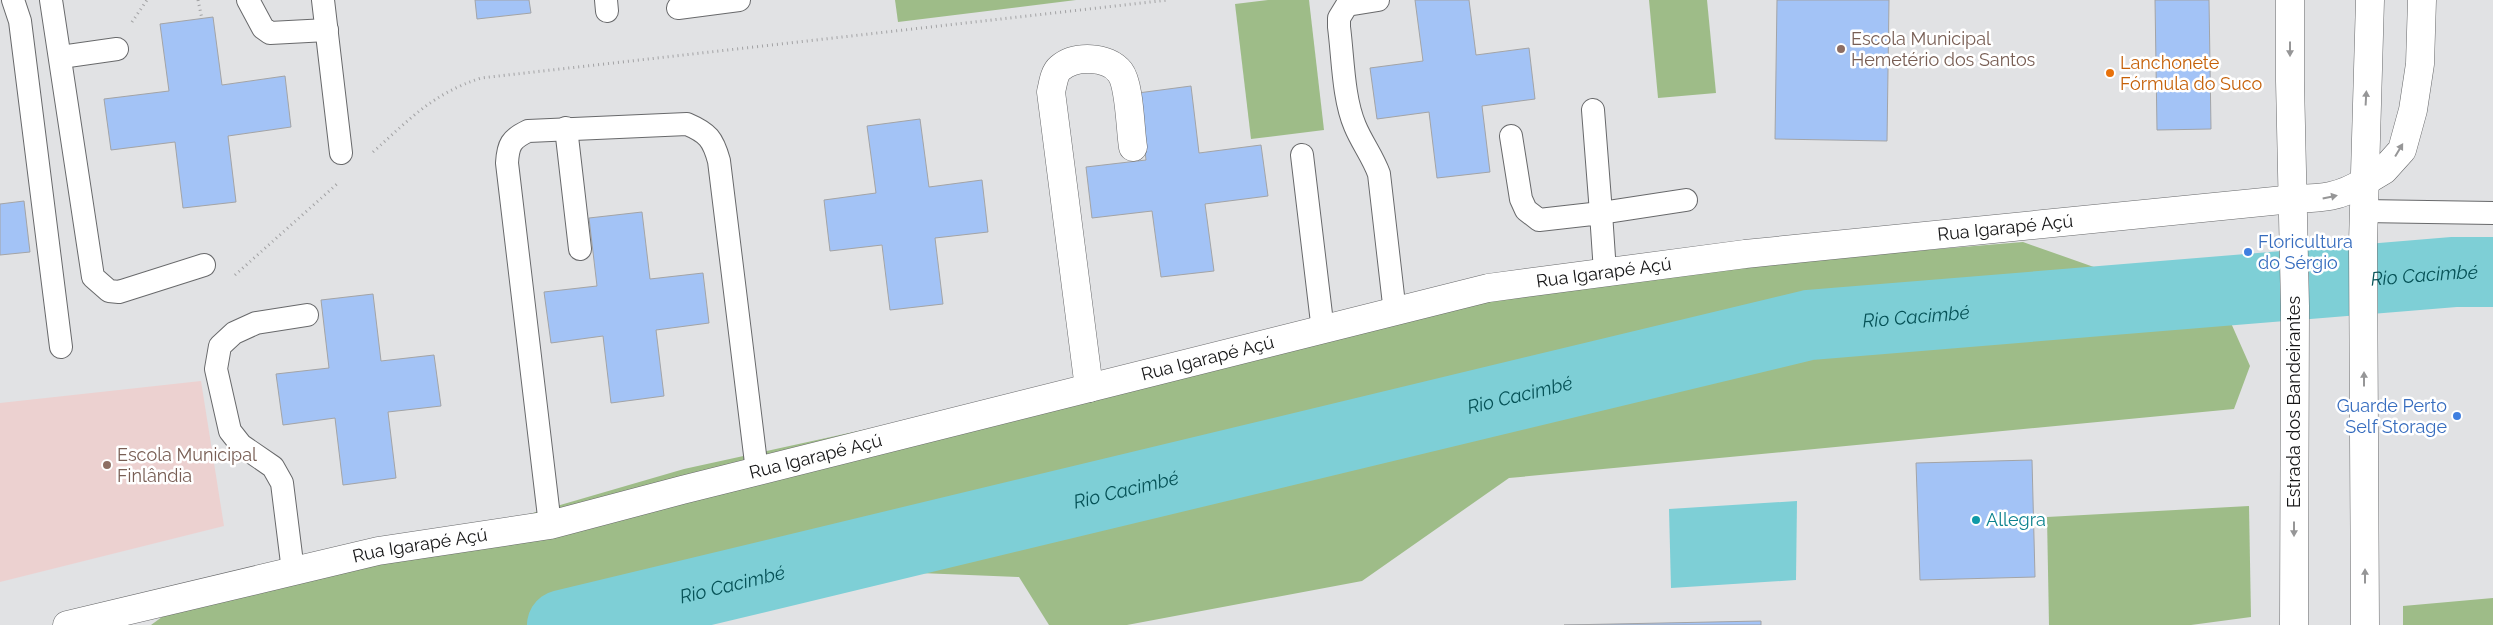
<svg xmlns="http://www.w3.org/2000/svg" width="2493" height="625" viewBox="0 0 2493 625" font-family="Raleway,sans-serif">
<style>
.education{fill:#ecd1d0}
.green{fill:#9ebc88}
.water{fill:#7ecfd6}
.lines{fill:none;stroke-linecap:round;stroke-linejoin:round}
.river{stroke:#7ecfd6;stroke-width:70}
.building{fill:#a3c3f6;stroke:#a3a4a6}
.service-casing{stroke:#68696b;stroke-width:24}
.minor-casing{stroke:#68696b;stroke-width:29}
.secondary-casing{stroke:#68696b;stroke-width:29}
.path{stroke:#a2a2a4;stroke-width:3;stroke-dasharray:1 4;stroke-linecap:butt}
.service{stroke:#fff;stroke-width:22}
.minor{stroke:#fff;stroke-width:28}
.secondary{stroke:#fff;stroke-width:28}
.oneway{fill:#969697}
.education-dot{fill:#8d6e63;stroke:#fff;stroke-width:2}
.food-dot{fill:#e8710a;stroke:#fff;stroke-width:2}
.shop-dot{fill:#3f7fe0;stroke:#fff;stroke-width:2}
.culture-dot{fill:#0f9aa8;stroke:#fff;stroke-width:2}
.labels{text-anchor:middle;stroke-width:5;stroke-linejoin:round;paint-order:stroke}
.education-label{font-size:18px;fill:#785e54;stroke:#fff;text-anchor:start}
.food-label{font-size:18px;fill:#c56008;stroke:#fff;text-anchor:start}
.street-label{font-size:18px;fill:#161617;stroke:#fff}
.shop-label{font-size:18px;fill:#366cbe;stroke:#fff;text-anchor:start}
.culture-label{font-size:18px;fill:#0d838f;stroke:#fff;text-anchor:start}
.water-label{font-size:19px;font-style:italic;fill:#065257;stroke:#fff}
</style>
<rect width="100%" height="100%" fill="#e1e2e4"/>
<path class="education" d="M201,381l23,145 -224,56v-179z"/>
<g class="green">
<path d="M895,0h181l-178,22z"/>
<path d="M1268,0h41l15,130 -73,9 -16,-135z"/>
<path d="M1649,0h58l9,93 -58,5z"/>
<path d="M2023,242l204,72 23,52 -16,43 -725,69 -147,103 -235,44h-78l-30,-48 -173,-7 -222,55h-473l26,-19 146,-32 361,-105 856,-187z"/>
<path d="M2249,506l2,111 -60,8h-142l-2,-108z"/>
<path d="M2493,598v27h-90v-19z"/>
</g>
<path class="water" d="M1797,501l-1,79 -125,8 -2,-79z"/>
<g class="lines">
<path class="river" id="s1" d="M562,625l1247,-300 645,-53h39"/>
</g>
<g class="building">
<path d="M475,0h54l2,13 -54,6z"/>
<path d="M1415,0h54l7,55 53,-7 6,51 -53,7 8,66 -53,6 -8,-66 -52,7 -7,-51 53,-7z"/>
<path d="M1777,0h112l-2,141 -112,-2z"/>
<path d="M2155,0h54l2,129 -54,1z"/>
<path d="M213,17l9,68 63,-9 6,51 -63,9 8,66 -53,6 -8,-66 -64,8 -7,-51 65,-8 -9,-67z"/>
<path d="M1191,86l8,67 62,-8 7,51 -63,8 9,67 -53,6 -9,-66 -60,7 -6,-51 60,-7 -8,-67z"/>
<path d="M920,119l9,68 53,-7 6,52 -53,6 8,66 -53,6 -8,-65 -52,6 -6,-51 52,-7 -9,-67z"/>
<path d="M24,201l6,51 -30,3v-51z"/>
<path d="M642,212l8,67 53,-6 6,50 -53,7 8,66 -53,7 -8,-67 -52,7 -7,-51 53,-6 -8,-68z"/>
<path d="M373,294l8,67 53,-6 7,51 -53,6 8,66 -53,7 -8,-67 -52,7 -7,-51 53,-6 -8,-68z"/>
<path d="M2032,460l3,117 -115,3 -4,-117z"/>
<path d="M1761,621v4h-197z"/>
</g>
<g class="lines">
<defs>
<g id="service">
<path d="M13,0l7,21 41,326"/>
<path d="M51,0l42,277 16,14 10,1 85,-27"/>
<path d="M248,0l15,28 7,5 57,-3"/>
<path d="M323,0l18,153"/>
<path d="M606,0l1,11"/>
<path d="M1378,0l-31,5 -8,13v9c4,30 4,71 16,99 7,17 18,31 24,48l16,139"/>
<path d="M678,8l61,-8"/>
<path d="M61,57l56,-8"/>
<path d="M1593,110l8,103 85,-13"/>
<path d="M566,128l14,121"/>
<path d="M1511,136l10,63 5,11 13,10 62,-7 4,59"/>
<path d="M1302,155l21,176"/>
<path d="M2363,211l130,2"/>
<path d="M550,525l-43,-362c1,-18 4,-24 21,-32l159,-7c21,9 26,15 32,37l38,310"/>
<path d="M293,571l-11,-88 -9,-16 -32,-22 -11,-14 -14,-62 4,-23 14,-13 22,-10 51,-8"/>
</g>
<g id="minor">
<path d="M1089,388l-38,-296c2,-8 3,-19 9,-24 15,-13 48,-12 60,4 10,13 10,57 13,75"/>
<path id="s2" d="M67,625l311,-74 172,-26 132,-35 806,-202 257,-34 548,-55c29,-1 45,-1 71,-17"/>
</g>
<g id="secondary">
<path d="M2290,0v81l5,225 -1,319"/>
<path d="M2364,182l20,-12 18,-20 11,-40 7,-46 2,-64"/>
<path d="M2365,625l-2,-382 7,-243"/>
</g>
</defs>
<use href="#service" class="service-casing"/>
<use href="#minor" class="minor-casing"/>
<use href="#secondary" class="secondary-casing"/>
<g class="path">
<path d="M198,0l4,19"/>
<path d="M132,22l15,-22"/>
<path d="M373,152c37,-33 59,-58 108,-74l687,-78"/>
<path d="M235,275l102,-91"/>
</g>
<use href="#service" class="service"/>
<use href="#minor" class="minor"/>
<use href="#secondary" class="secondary"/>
</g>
<defs><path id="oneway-solid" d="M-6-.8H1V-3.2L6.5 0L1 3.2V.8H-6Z" transform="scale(1.25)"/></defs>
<g class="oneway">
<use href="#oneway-solid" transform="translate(2290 49) rotate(90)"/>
<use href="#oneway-solid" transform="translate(2366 98) rotate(-87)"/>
<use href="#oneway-solid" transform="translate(2399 150) rotate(-59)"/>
<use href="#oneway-solid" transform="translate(2330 197) rotate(-12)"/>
<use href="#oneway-solid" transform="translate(2364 379) rotate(-90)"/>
<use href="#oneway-solid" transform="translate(2294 529) rotate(90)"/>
<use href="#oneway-solid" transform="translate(2365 576) rotate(-90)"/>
</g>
<g class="education-dot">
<circle cx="1841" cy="49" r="5"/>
<circle cx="107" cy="465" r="5"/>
</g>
<circle class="food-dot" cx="2110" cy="73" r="5"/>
<g class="shop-dot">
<circle cx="2248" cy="252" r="5"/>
<circle cx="2457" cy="416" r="5"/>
</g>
<circle class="culture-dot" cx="1976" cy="520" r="5"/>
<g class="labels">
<g class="education-label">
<text x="1851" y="45">Escola Municipal<tspan x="1851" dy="21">Hemetério dos Santos</tspan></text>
<text x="117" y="461">Escola Municipal<tspan x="117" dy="21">Finlândia</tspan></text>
</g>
<g class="food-label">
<text x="2120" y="69">Lanchonete<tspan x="2120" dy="21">Fórmula do Suco</tspan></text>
</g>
<g class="street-label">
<text dy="6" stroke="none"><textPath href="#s2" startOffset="1982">Rua Igarapé Açú</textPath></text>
<text dy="6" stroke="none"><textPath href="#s2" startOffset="1578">Rua Igarapé Açú</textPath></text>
<text dy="6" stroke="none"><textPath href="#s2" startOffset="1172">Rua Igarapé Açú</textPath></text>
<text transform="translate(2294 402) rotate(-90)" y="6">Estrada dos Bandeirantes</text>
<text dy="6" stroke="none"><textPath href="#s2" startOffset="768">Rua Igarapé Açú</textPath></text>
<text dy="6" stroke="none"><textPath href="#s2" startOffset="362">Rua Igarapé Açú</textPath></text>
</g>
<g class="shop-label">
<text x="2258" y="248">Floricultura<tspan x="2258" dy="21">do Sérgio</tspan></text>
<text x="2447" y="412" text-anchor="end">Guarde Perto<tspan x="2447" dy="21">Self Storage</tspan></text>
</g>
<g class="culture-label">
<text x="1986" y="526">Allegra</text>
</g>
<g class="water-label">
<text dy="7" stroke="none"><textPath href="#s1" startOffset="1900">Rio Cacimbé</textPath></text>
<text dy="7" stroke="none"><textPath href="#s1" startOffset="1390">Rio Cacimbé</textPath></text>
<text dy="7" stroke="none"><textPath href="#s1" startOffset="985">Rio Cacimbé</textPath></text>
<text dy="7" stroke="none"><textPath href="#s1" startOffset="580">Rio Cacimbé</textPath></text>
<text dy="7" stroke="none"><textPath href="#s1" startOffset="175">Rio Cacimbé</textPath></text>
</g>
</g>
</svg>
